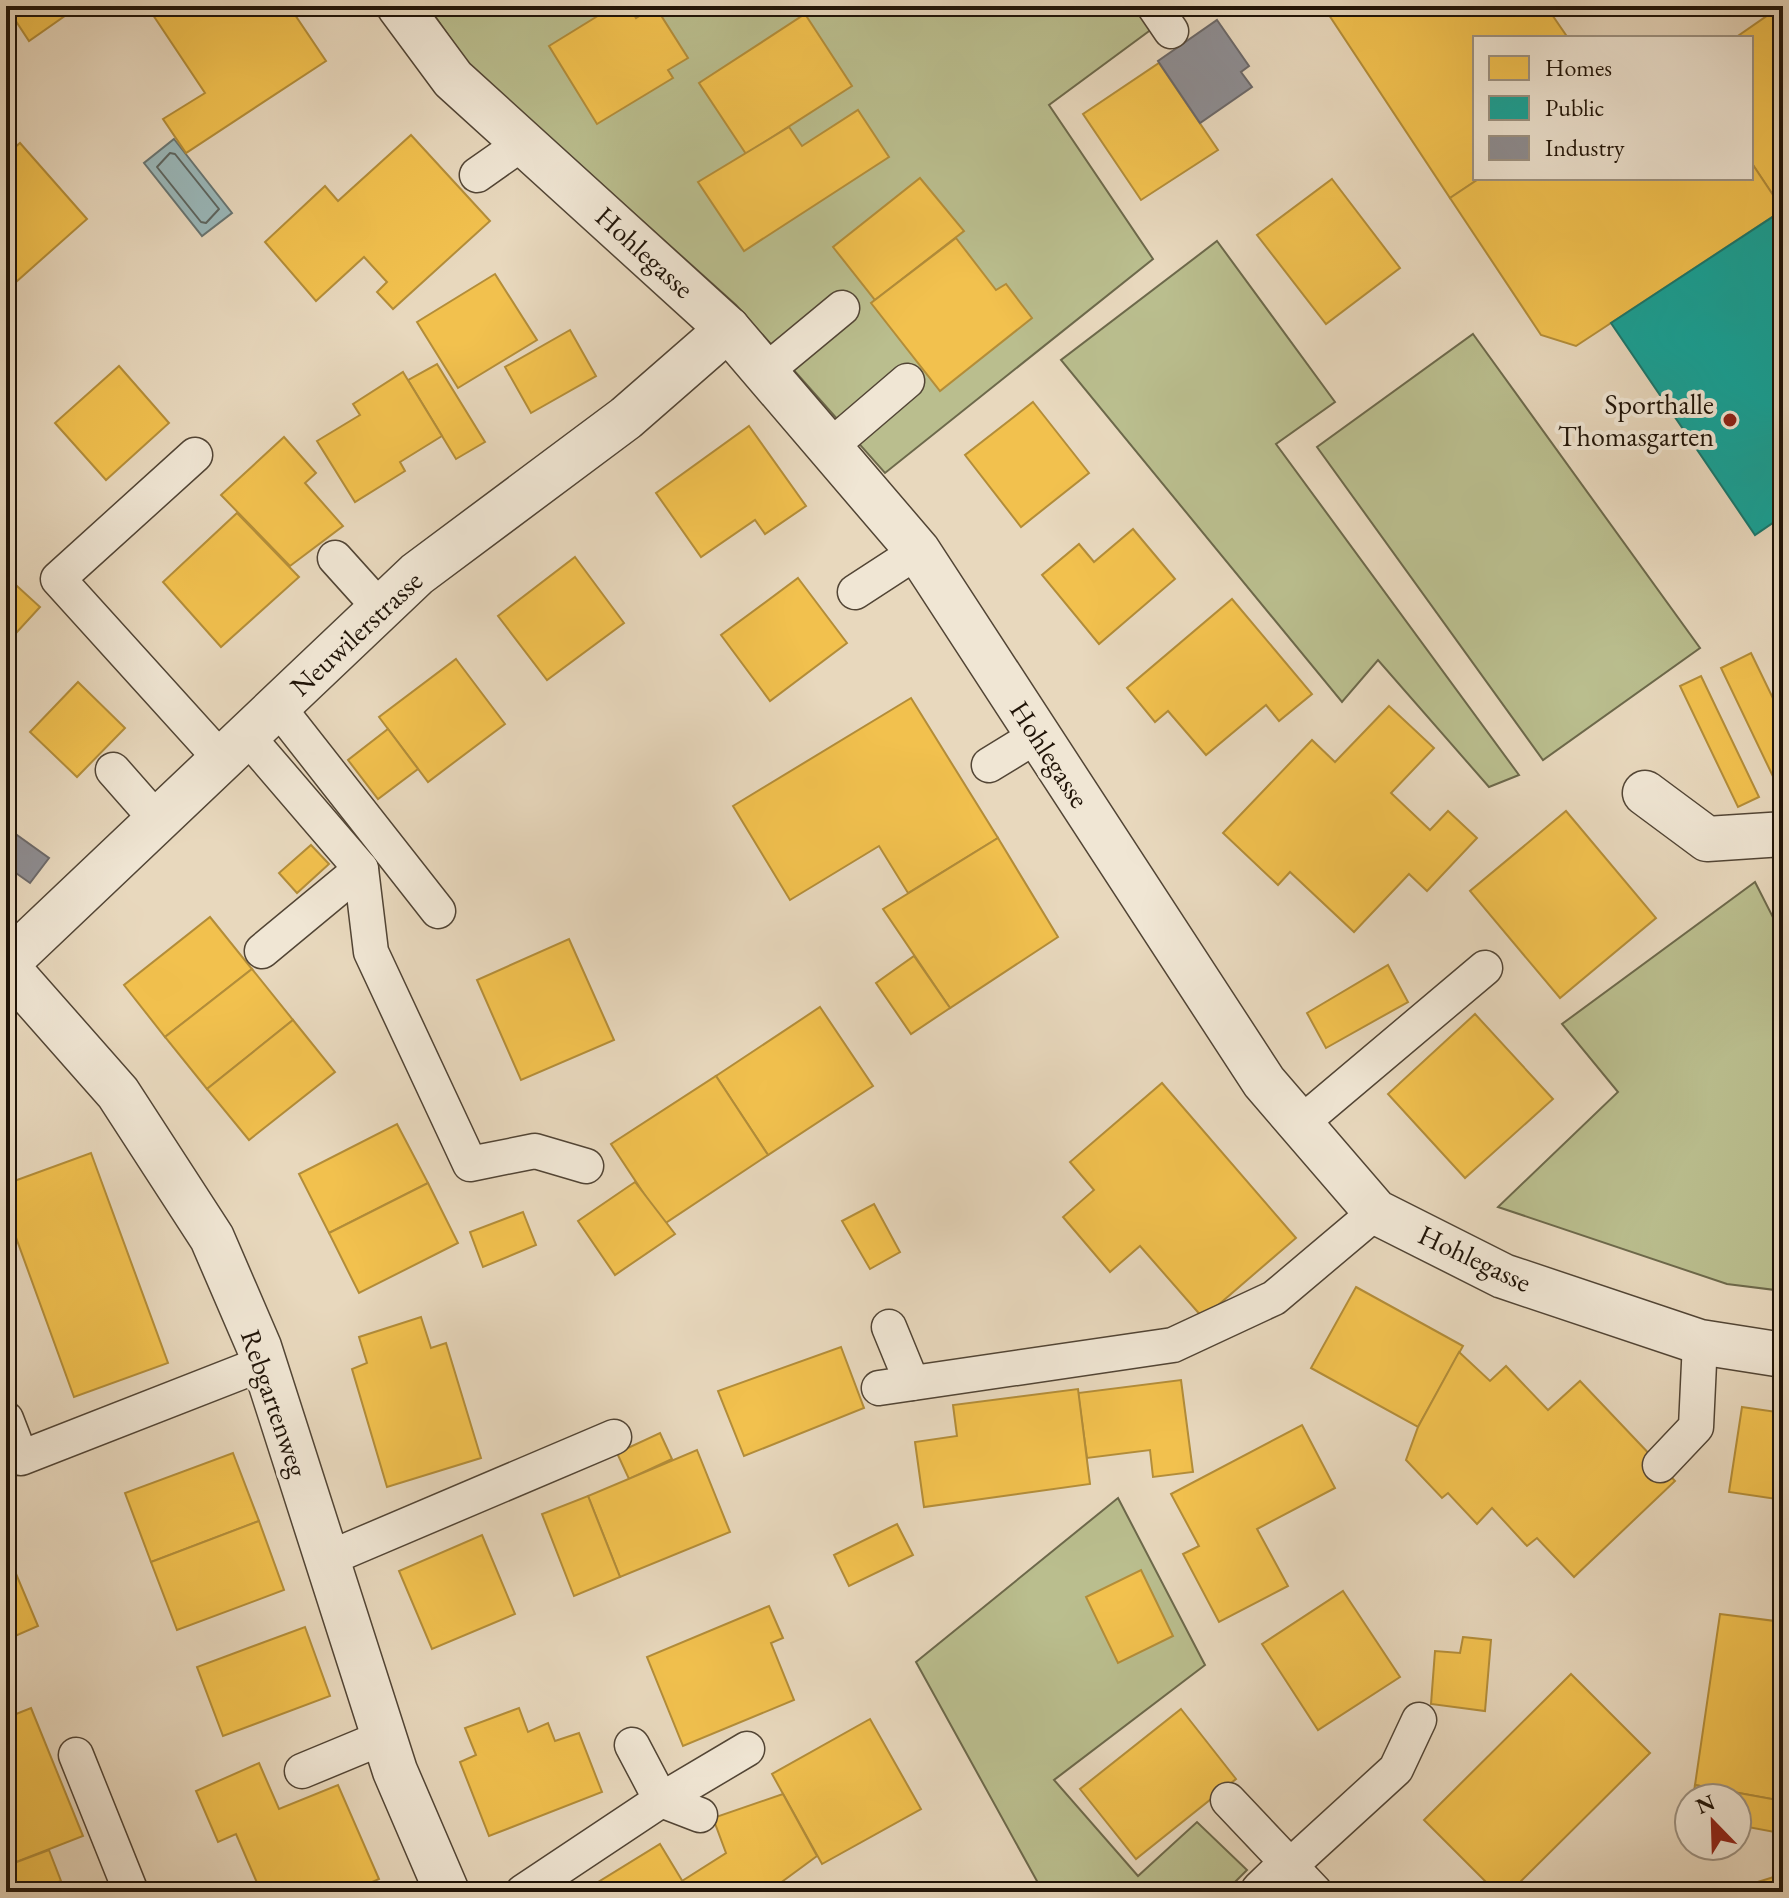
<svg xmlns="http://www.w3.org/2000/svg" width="1789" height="1898" viewBox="0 0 1789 1898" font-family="'EB Garamond',serif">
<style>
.green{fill:#babe8e;stroke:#6d694b;stroke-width:2}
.water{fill:#9ab8ba;stroke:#697673;stroke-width:2}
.homes{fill:#f2c14e;stroke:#b38d39;stroke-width:2}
.public{fill:#17a398;stroke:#1a786d;stroke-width:2}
.industry{fill:#8d8d92;stroke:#6c6969;stroke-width:2}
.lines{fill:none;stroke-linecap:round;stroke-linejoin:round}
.shore{stroke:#5d6661;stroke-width:2}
.service-casing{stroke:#524535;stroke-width:37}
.minor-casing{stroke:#524535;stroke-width:47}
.service{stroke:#f0e6d4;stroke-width:34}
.minor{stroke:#f0e6d4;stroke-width:44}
.poi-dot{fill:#8f2418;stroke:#f0e6d4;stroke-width:3}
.labels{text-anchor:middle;stroke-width:8;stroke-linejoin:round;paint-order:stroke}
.street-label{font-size:28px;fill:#201408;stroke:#f0e6d4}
.poi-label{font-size:28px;fill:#201408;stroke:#f0e6d4;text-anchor:end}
</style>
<rect width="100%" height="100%" fill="#e8d8bd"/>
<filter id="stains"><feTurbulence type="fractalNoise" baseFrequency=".0025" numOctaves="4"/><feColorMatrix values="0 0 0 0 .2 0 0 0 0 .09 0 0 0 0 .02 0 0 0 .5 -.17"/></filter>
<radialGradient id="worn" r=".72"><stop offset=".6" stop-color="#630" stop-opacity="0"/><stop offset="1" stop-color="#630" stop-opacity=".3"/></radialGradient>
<g class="green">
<path d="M428,6h755l-134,99 104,154 -268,214 -149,-168 -267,-240z"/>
<path d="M1217,241l118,161 -59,42 243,331 -30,12 -111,-127 -36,42 -281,-342z"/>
<path d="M1473,334l227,314 -157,112 -226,-313z"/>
<path d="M1755,882l28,55v354l-56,-7 -229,-77 120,-115 -56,-68z"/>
<path d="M1118,1498l87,167 -151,115 84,96 59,-54 50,48 -22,22h-182l-127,-230z"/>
</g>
<path class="water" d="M174,139l58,74 -30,23 -58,-73z"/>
<g class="homes">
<path d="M6,6h73l-50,35z"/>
<path d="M153,6h136l37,55 -140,92 -23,-34 42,-26 -56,-84z"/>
<path d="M614,6h15l7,12 19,-12 33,52 -20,12 5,8 -76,46 -48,-78z"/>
<path d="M1323,6h223l22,32h-93v140h5l-30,20z"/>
<path d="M1781,6h2v204l-32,-48v-124h-16z"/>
<path d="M805,14l47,72 -106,68 -47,-71z"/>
<path d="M1159,63l59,87 -77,50 -58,-86z"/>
<path d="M858,110l31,47 -145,94 -46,-69 91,-55 13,19z"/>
<path d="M411,135l79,86 -97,88 -16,-17 10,-10 -23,-25 -48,44 -51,-59 60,-56 13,15z"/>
<path d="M20,143l67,76 -80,71 -1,-135z"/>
<path d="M1751,162l32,48 -207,136 -35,-11 -91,-137 30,-20h271z"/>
<path d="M920,178l44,53 -89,69 -42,-53z"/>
<path d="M1332,179l68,89 -74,56 -69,-89z"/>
<path d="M956,238l40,52 10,-6 26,34 -92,73 -69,-88z"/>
<path d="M495,274l42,66 -79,48 -41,-66z"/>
<path d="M570,330l26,46 -65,37 -26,-46z"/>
<path d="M437,364l48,78 -29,17 -48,-79z"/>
<path d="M119,366l50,57 -63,57 -51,-57z"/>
<path d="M403,372l39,64 -42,26 5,9 -50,31 -38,-61 43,-26 -7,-11z"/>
<path d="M1033,402l56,71 -68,54 -56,-72z"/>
<path d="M749,426l57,80 -41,28 -10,-14 -54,37 -45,-64z"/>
<path d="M284,437l32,36 -11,10 38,43 -53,40 -69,-71z"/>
<path d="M237,513l62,64 -78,70 -58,-65z"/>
<path d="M1133,529l42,50 -76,65 -57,-69 37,-31 15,18z"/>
<path d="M575,557l49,66 -77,57 -49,-64z"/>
<path d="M6,576l34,31 -34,37z"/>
<path d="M798,578l49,65 -77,58 -49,-66z"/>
<path d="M1232,599l80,95 -33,27 -13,-16 -60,50 -38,-44 -13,11 -28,-34z"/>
<path d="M1751,653l32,66v68l-4,2 -58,-121z"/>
<path d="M456,659l49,65 -77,58 -49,-65z"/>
<path d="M1701,676l58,121 -21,10 -58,-121z"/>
<path d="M78,682l47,46 -48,49 -47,-45z"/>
<path d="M911,698l87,140 -90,55 -29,-47 -89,54 -57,-94z"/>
<path d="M1389,706l45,42 -43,45 39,37 18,-19 29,27 -50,53 -18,-17 -55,58 -64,-60 -12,13 -55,-52 89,-93 23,22z"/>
<path d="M388,729l30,40 -40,30 -30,-39z"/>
<path d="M1566,811l90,107 -96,80 -90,-107z"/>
<path d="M998,838l60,99 -108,71 -67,-99z"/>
<path d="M311,845l18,19 -32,29 -18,-20z"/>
<path d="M210,917l42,52 -87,68 -41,-52z"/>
<path d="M569,939l45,101 -93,40 -44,-100z"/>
<path d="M914,956l36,52 -39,26 -35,-51z"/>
<path d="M1388,965l20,37 -82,46 -19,-35z"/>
<path d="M252,969l41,51 -86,69 -42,-52z"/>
<path d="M820,1007l53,79 -105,69 -52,-79z"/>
<path d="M1475,1014l78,85 -88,79 -77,-84z"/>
<path d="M293,1020l42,52 -86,68 -42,-51z"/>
<path d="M716,1076l52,79 -104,69 -53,-80z"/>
<path d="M1162,1083l134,155 -93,80 -63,-72 -30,26 -47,-55 31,-27 -24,-28z"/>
<path d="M397,1124l31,59 -99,50 -30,-59z"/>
<path d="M91,1153l77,210 -94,34 -68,-187v-26z"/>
<path d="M635,1182l40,52 -60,41 -37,-54z"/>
<path d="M428,1183l30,60 -99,50 -30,-60z"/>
<path d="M874,1204l26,48 -30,17 -28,-48z"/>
<path d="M523,1212l13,33 -53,22 -13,-35z"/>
<path d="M1356,1287l107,59 -45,81 -107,-59z"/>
<path d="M421,1317l10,31 15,-5 35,115 -94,29 -35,-118 15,-6 -8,-26z"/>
<path d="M841,1347l23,61 -120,48 -26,-65z"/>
<path d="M1459,1352l31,29 16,-15 42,44 32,-29 95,100 -101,96 -37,-39 -10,8 -35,-38 -15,16 -29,-31 -6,5 -36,-38 12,-33z"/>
<path d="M1181,1380l12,92 -40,5 -3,-27 -63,8 -9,-65z"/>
<path d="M1078,1389l12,95 -166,23 -9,-65 42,-6 -4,-31z"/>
<path d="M1742,1407l41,6v87l-54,-8z"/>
<path d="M1302,1425l33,63 -78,41 31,57 -69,36 -36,-68 16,-8 -28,-52z"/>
<path d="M660,1433l12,26 -43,20 -12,-26z"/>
<path d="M697,1450l33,82 -110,45 -32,-81z"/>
<path d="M233,1453l26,68 -108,41 -26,-69z"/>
<path d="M588,1496l32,81 -46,19 -32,-82z"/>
<path d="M259,1521l25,69 -107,40 -26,-68z"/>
<path d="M897,1524l16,31 -64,31 -15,-31z"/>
<path d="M482,1535l33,79 -83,35 -33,-78z"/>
<path d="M6,1550l32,76 -32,14z"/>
<path d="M1141,1570l32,66 -55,27 -32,-66z"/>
<path d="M1343,1591l57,86 -82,53 -56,-86z"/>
<path d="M769,1606l14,32 -12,5 23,57 -111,46 -36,-89z"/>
<path d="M1720,1614l63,8v179l-88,-16z"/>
<path d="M305,1627l25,69 -107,40 -26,-69z"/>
<path d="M1463,1637l28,3 -6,71 -54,-7 4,-53 25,2z"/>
<path d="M1571,1674l79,79 -140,139h-14l-72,-72z"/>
<path d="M31,1708l52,128 -77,30v-148z"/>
<path d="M519,1708l9,24 20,-9 7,18 24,-8 23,59 -113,44 -29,-74 16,-7 -11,-27z"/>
<path d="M1181,1709l55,70 -100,80 -56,-70z"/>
<path d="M870,1719l51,90 -99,55 -50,-90z"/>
<path d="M259,1763l20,46 59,-24 41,94 -29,13h-43l-3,-7 -15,7h-28l-25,-58 -18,8 -22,-51z"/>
<path d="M1695,1785l88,16 -3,32 -43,-8v-27h-44z"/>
<path d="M783,1794l34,62 -49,36h-79l-7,-11 44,-28 -13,-35z"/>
<path d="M660,1844l29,48h-107z"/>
<path d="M49,1850l12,31 -28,11h-26l-1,-26z"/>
<path d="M1783,1874v18h-36l-2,-6z"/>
</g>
<path class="public" d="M1783,210v306l-28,19 -144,-212z"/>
<g class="industry">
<path d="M1217,20l32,46 -8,6 11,15 -52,36 -42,-62z"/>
<path d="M10,830l39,28 -19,25 -24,-17v-31z"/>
</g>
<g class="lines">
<path class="shore" d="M170,153l5,1 44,55 -13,14 -5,-1 -44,-55z"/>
<defs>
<g id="service">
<path d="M1154,6l17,25"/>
<path d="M477,175l47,-33"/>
<path d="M766,371l76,-63"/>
<path d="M831,446l76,-65"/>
<path d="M195,455l-137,124 163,180"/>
<path d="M335,558l45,50"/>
<path d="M855,592l63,-41"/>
<path d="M277,706l161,205"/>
<path d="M246,735l115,134 10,83 99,212 65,-13 51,15"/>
<path d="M989,765l49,-30"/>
<path d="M113,770l44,50"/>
<path d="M262,951l99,-82"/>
<path d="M1300,1124l185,-156"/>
<path d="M889,1327l23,56"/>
<path d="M879,1388l294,-43 101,-47 102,-86"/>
<path d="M6,1419l15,39 243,-95"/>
<path d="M1660,1465l36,-38 4,-85"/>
<path d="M327,1559l287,-122"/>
<path d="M632,1745l29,55 39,15"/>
<path d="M76,1755l55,137"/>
<path d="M302,1771l82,-34"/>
<path d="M1228,1800l87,92"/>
<path d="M1291,1865l105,-96 23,-49"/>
<path d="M523,1892l138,-92 86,-51"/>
</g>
<g id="minor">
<path d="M399,6l54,73 275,250 190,222 346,531 112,130 127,64 197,66 83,13"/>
<path d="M1645,793l62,46 76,-5"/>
<path d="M6,964l411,-390 209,-156 102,-89"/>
<path d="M6,966l112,127 94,145 47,109 136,424 52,121"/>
<path d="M1263,1892l28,-27"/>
</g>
</defs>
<use href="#service" class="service-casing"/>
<use href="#minor" class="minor-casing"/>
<use href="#service" class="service"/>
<use href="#minor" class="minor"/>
</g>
<circle class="poi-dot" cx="1730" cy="420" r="8"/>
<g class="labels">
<g class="street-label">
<text transform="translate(645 252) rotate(42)" y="10">Hohlegasse</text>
<text transform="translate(356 633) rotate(-43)" y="10">Neuwilerstrasse</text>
<text transform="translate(1050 754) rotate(57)" y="10">Hohlegasse</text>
<text transform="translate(1475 1258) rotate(25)" y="10">Hohlegasse</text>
<text transform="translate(275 1403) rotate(71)" y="10">Rebgartenweg</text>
</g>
<g class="poi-label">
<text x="1714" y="414">Sporthalle<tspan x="1714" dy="32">Thomasgarten</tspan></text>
</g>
</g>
<rect width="1789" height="1898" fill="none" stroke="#e8d8bd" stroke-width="32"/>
<rect x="8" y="8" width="1773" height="1882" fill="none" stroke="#201408" stroke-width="4"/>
<rect x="16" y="16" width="1757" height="1866" fill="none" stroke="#201408" stroke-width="2"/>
<rect x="1473" y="36" width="280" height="144" fill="#f0e6d4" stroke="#9d9282" stroke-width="2"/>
<rect x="1489" y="56" width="40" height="24" fill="#f2c14e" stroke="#9d9282" stroke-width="2"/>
<text x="1545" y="76" font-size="24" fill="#201408">Homes</text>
<rect x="1489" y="96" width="40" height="24" fill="#17a398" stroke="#9d9282" stroke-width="2"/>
<text x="1545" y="116" font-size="24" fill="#201408">Public</text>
<rect x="1489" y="136" width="40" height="24" fill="#8d8d92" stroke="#9d9282" stroke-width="2"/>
<text x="1545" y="156" font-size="24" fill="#201408">Industry</text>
<g transform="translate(1713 1822) rotate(337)"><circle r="38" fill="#f0e6d4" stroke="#9d9282" stroke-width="2"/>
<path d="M0-6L14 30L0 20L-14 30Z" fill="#8f2418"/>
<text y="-12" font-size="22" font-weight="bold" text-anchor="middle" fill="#201408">N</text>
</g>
<rect width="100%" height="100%" filter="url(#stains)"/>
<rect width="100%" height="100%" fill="url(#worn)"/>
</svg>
